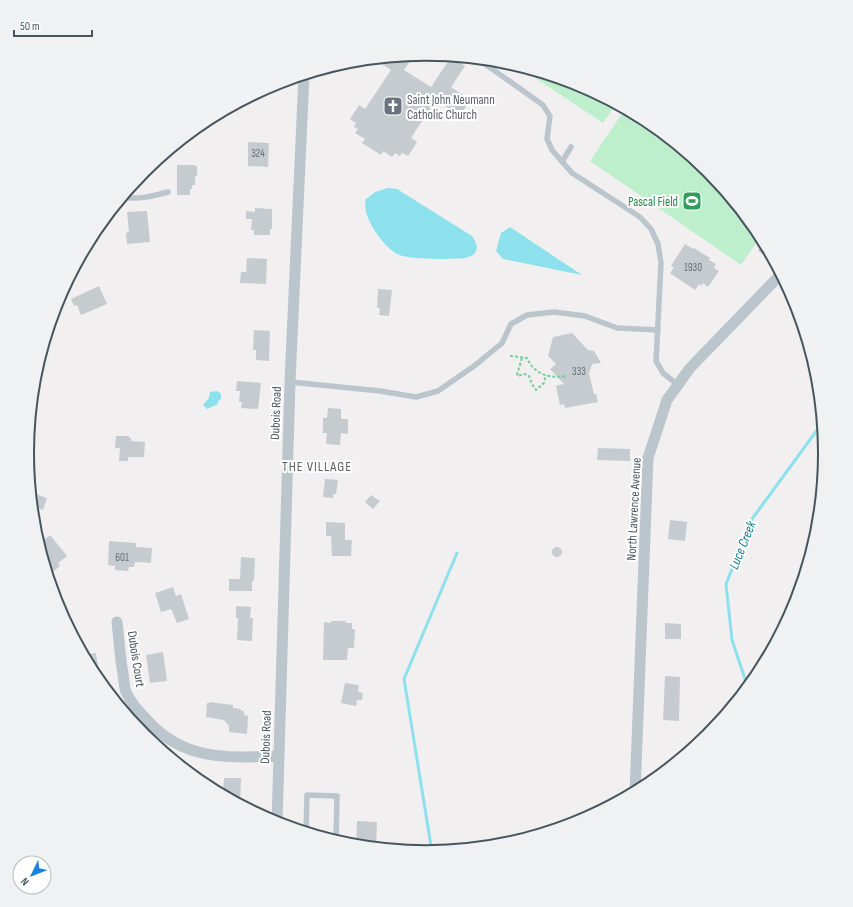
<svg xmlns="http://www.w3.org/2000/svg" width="853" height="907" viewBox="0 0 853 907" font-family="'Sofia Sans Condensed',sans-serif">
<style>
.green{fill:#beefcd}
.water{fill:#8ce1ec}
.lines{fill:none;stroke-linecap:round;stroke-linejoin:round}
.stream{stroke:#8ce1ec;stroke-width:3}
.building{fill:#c6cbcf}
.path{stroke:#76cd9a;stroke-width:2;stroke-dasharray:3 2;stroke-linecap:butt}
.service{stroke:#bbc5cc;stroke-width:5.5}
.minor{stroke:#bbc5cc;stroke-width:11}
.labels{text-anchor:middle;stroke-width:4;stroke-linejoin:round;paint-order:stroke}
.number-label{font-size:11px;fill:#67727a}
.worship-label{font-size:13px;fill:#5b616d;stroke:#fff;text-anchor:start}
.leisure-label{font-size:13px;fill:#27864d;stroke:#fff;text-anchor:end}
.street-label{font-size:13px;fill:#47555d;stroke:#fff}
.neighbourhood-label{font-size:14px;letter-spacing:1px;fill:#5c6164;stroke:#fff}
.water-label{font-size:14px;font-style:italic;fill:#0e7d8b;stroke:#fff}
.rim{fill:none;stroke:#47555d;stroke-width:2}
</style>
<rect width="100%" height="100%" fill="#f2eff0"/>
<g class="green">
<path d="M517,66l63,19 36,19 -13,19z"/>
<path d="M625,109l24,12 60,50 50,61 2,4 -20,29 -151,-104z"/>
</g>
<g class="water">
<path d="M388,188l9,1 75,47c4,6 8,13 1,19 -7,5 -18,3 -27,4 -12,0 -38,0 -49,-5 -12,-7 -26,-26 -30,-39 -2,-4 -1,-10 -2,-15l10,-8z"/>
<path d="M510,227l72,48 -79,-16 -7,-8 5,-18z"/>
<path d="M217,391l4,3v5l-3,2v3l-11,5 -4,-4 6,-7 1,-6z"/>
</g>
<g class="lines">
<g class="stream">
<path d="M748,688l-16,-48 -6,-56 26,-65 71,-97"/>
<path d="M432,852l-28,-173 53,-126"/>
</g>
</g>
<g class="building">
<path d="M414,55l-10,15 27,17 20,-30 14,9 -14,21 19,13 -10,16 -24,-16 -25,38 6,4 -9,14 -6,-3 -2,3 -5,-3 -3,4 -9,-6 -2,4 -19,-12 3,-4 -10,-6 3,-4 -4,-2 2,-4 -6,-4 9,-14 6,4 26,-39 -17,-11z"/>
<path d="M248,142l21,1 -1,24 -20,-1z"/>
<path d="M177,165h18v1h2v10h-2v9h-3v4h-2v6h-13z"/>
<path d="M255,208l17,1v20h-2v6h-16v-5h-3l1,-11h-6v-8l9,1z"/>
<path d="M147,211l3,31 -23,2 -1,-11 3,-1 -2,-20z"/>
<path d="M764,242l4,7 7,13 -17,-11z"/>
<path d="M685,244l8,5 1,-1 16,10 -1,2 7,4 -2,4 5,3 -11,16 -5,-4 -2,3 -2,-2 -4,6 -25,-17 4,-5 -3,-2z"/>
<path d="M247,258l20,1 -1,25 -26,-1 1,-11h5z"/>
<path d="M99,286l8,18 -26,11 -4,-10 -3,1 -3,-7z"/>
<path d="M378,289l14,1 -3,26 -10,-1 1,-7h-3z"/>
<path d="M254,330l16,1 -1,30 -13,-1v-10h-3z"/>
<path d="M572,333l16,17 6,1 7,12 -9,1 -3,10 5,20h2l2,8 -33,6 -1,-4 -4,1 -4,-19 8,-2 -14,-15 6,-5 -8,-8 5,-19z"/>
<path d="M237,381l24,2 -3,26 -17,-1 1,-6h-3l1,-11h-4z"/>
<path d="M328,408l13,1v10h7v15l-7,-1 -1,12 -14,-1 1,-11h-4v-15h4z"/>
<path d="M116,436h13v2h2v3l14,1 -1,15h-16v4h-9l1,-13h-5z"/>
<path d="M598,448l32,1v12l-33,-1z"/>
<path d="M325,479l13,1 -2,14h-3v4l-10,-1z"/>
<path d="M36,494l11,4 -4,12 -11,-4z"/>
<path d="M371,495l9,6 -7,8 -8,-7z"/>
<path d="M670,520l17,2 -2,19 -17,-2z"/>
<path d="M326,522l19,1v17h7l-1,16h-19l-1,-20h-5z"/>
<path d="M50,535l17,21 -9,7 2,3 -12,10 -6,-20 5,-4 -7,-9z"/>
<path d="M109,541l27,2v4l16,1 -1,15 -16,-1 -1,5h-5l-1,4 -13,-1v-4l-7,-1z"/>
<circle cx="557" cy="552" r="5"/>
<path d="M241,557l14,1 -1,23h-2v10h-23v-12h11z"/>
<path d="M173,587l3,9 5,-2 8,25 -12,4 -6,-14 -10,3 -6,-19z"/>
<path d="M236,606l15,1 -1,11h3l-1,23 -15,-1 1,-22h-2z"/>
<path d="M331,621h15v2h6v6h3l-1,19h-6l-1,12h-24l1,-38 7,1z"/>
<path d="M665,623l16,1v15h-16z"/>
<path d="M163,652l4,29 -17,2 -4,-28z"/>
<path d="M96,653l2,14 -8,1 -7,-13z"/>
<path d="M665,676l15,1 -1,44 -16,-1z"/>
<path d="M345,683l14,2 -1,7 5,1 -1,7h-5l-1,6 -15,-3z"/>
<path d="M209,702l24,3v3l8,1v2h3v4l4,1 -1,18 -18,-2v-6l-5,-6 -18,-3 1,-14h2z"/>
<path d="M224,778h17l-1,27 -17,-9z"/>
<path d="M357,821l20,1 -1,26 -20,-2z"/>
</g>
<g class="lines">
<g class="path">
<path d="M510,356l17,2c7,16 22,21 39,18"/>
<path d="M522,358l-5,17 1,1 6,-2 5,2 3,8 4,6 8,-7 2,-8"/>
</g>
<g class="service">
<path d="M478,59l65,46 7,11 -3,23 5,11 20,23 68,44 11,12 7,15 3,19 -5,98 7,12 15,12"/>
<path d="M562,162l9,-15"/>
<path d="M123,197c15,3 30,-1 45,-5"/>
<path d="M290,382l90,9 36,6 22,-6 36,-25 28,-23 9,-19 16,-9 27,-3 31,4 32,12 41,2"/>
<path d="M306,832l1,-37 30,1 -1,45"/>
</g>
<g class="minor">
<path d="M88,243l6,-8 1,-4"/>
<path d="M117,622c2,18 3,35 6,52 1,6 1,13 3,18 5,11 14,21 22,29 36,40 81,37 130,35"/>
<path d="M635,793l13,-335 19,-58 23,-32 91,-94"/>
<path d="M277,823l13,-441 14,-307"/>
</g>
</g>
<defs>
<symbol id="church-square" viewBox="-11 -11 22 22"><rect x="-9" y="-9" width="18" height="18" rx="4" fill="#6b7280" stroke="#fff"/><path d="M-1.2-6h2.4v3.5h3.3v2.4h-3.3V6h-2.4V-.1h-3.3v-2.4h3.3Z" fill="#fff"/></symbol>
<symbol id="stadium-square" viewBox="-11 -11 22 22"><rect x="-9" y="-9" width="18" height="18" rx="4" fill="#2e9e5b" stroke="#fff"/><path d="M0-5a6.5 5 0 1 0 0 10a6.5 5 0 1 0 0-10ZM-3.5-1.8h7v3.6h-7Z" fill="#fff"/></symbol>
</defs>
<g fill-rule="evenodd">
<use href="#church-square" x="382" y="95" width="22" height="22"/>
<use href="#stadium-square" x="681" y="190" width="22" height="22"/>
</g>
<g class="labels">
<g class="number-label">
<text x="258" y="157">324</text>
<text x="693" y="271">1930</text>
<text x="579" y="375">333</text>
<text x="122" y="561">601</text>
</g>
<g class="worship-label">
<text x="407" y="104">Saint John Neumann<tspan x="407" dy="15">Catholic Church</tspan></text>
</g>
<g class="leisure-label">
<text x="678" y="206">Pascal Field</text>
</g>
<g class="street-label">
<text transform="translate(275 413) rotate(-88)" y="5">Dubois Road</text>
<text transform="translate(633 509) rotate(-87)" y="5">North Lawrence Avenue</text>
<text transform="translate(137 659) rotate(81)" y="5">Dubois Court</text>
<text transform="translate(265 737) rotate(-88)" y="5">Dubois Road</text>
</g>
<g class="neighbourhood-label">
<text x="317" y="471">THE VILLAGE</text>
</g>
<g class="water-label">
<text transform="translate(742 545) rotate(-68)" y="5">Luce Creek</text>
</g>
</g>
<path d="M0 0H853V907H0ZM34 453a392 392 0 1 1 784 0a392 392 0 1 1-784 0Z" fill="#f0f1f2" fill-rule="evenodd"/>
<path class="rim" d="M34 453a392 392 0 1 1 784 0a392 392 0 1 1-784 0Z"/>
<g transform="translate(32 875) rotate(227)"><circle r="19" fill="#ffffff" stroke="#b5bbbe"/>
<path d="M0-3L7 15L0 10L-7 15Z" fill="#1a83e2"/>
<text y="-6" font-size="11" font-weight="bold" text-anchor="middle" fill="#47555d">N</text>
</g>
<path d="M14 30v6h78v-6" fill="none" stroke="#47555d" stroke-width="2"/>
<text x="20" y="30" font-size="12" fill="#47555d" stroke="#ffffff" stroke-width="3" paint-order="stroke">50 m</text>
</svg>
